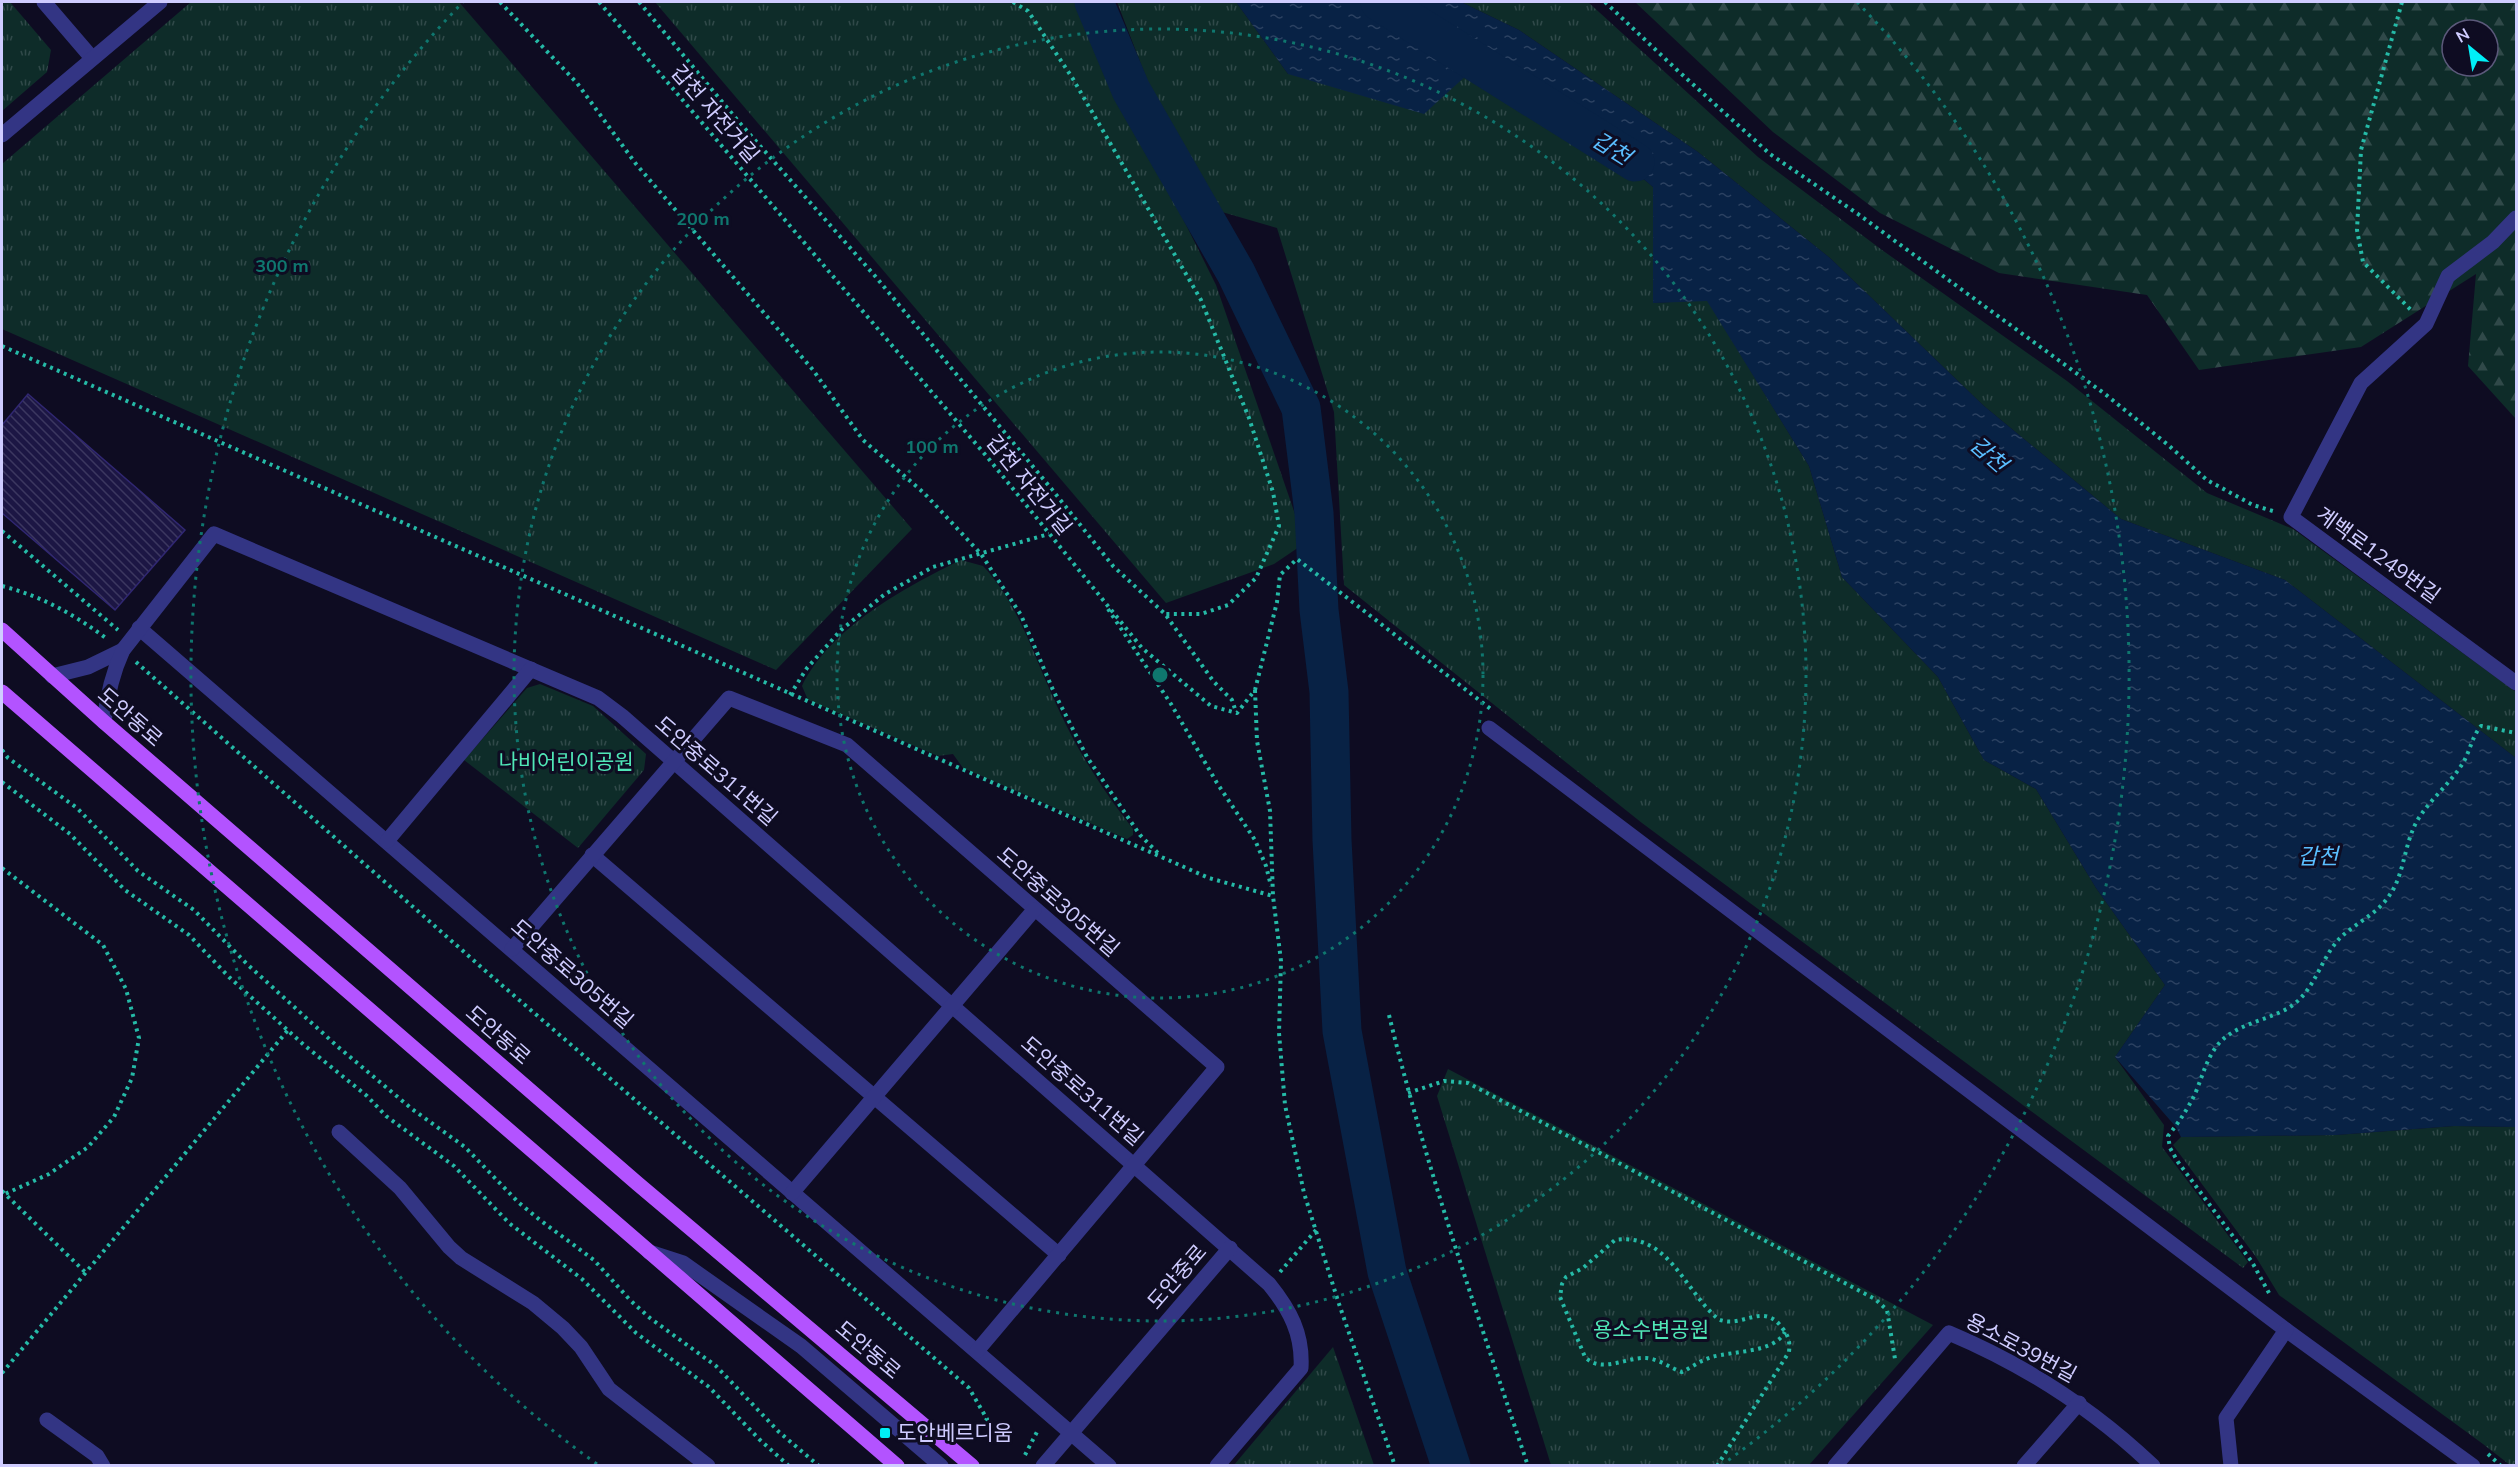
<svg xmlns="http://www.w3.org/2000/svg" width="2518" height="1467" viewBox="0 0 2518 1467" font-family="Mulish,'Noto Sans KR',sans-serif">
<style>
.grass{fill:url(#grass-tufts)}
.forest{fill:url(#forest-firs);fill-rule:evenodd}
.water{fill:url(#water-ripples)}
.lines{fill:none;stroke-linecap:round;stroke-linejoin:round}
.river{stroke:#082245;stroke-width:39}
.building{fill:url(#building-back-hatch);stroke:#302772;stroke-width:1.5}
.path{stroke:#25baa7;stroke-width:4;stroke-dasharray:3 4.5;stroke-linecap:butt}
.minor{stroke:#333584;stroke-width:15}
.major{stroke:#b353ff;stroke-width:15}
.ring{fill:none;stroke:#0f766e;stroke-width:3;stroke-dasharray:3 6}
.poi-dot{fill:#00eff7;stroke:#0e0c22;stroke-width:2}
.labels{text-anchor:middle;stroke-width:6;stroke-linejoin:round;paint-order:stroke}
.street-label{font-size:21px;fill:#cfccff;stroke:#0e0c22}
.park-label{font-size:21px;fill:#50e7b7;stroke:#0e0c22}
.poi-label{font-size:21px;fill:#cfccff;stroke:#0e0c22;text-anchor:start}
.water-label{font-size:22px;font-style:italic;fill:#5abeff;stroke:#0e0c22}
.centre{fill:#0f766e;stroke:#0e0c22;stroke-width:3}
.ring-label{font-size:18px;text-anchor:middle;font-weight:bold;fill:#0f766e;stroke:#0e0c22;stroke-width:6;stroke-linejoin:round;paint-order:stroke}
</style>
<defs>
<pattern id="grass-tufts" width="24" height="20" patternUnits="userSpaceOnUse" patternTransform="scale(1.5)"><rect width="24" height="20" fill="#0e2c29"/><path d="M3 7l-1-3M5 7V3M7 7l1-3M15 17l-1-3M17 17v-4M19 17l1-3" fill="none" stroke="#304949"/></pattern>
<pattern id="forest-firs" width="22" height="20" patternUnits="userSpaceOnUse" patternTransform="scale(1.5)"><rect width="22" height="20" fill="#0e2c29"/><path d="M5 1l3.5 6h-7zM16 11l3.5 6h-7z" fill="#304949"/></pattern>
<pattern id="water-ripples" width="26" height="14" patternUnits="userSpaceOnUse" patternTransform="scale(1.5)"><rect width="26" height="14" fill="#082245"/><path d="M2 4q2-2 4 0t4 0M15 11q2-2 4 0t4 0" fill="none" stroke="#2b4161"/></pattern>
<pattern id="building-back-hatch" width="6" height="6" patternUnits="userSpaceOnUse" patternTransform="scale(1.5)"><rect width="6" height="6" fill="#1c1644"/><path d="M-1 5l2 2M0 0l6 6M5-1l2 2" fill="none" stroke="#3c3760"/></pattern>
</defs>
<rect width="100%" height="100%" fill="#0e0c22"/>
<g class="grass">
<path d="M2,2h8l41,48 -4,22 -45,39z"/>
<path d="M191,2h268l453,527 -136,141 -774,-341v-165z"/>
<path d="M655,2h420l141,283 89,258 -31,21 -108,39z"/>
<path d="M1117,2h119l52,72 204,-22 161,135v116l54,-3 102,166 33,111 96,100 46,83 52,29 60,99 69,97 -50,72 49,68 -2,22 86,115 -5,6 -601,-445 -298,-238 -10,-173 -57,-184 -55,-16 -56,-83z"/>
<path d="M1461,2h127l170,155 124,93 185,131 140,112 86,36 223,163v66l-231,-178 -164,-61 -137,-113 -154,-148 -132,-106 -179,-122z"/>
<path d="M961,560l22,6c34,36 49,85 69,129 23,52 46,89 81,134v6l-6,4 -164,-71 -10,-14 -15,2 -130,-56 -6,-14c28,-58 103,-99 159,-126z"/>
<path d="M540,684l53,22 53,48 -2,16 -66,78 -114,-88 63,-72z"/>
<path d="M1448,1069l485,256 -124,140h-258l-114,-369z"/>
<path d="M2454,1126l62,1v338h-6l-27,-21 -204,-149 -23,-38 -83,-112 8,-8 155,-2z"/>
<path d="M1333,1347l41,118h-140z"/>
</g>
<path class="forest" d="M1635,2h881v417l-48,-53 8,-92 -115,73 -162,23 -52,-75 -148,-22 -119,-60 -107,-81zM2452,30h36v36h-36z"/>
<path class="water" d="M1236,2h225l58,28 179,122 132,106 154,148 137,113 164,61 231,178v369l-62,-1 -118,9 -155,2 -5,-10 -61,-70 50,-72 -69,-97 -60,-99 -52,-29 -46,-83 -96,-100 -33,-111 -102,-165 -54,2v-116l-161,-135 -68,62 -136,-40z"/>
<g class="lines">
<g class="river">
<path d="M1094,2l37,88 105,183 65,135 13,105 5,97 10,82 3,148 10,191 45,241 64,194"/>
<path d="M1380,2l255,160"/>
</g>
</g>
<path class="building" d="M28,394l157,136 -70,80 -113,-97v-88z"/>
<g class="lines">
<g class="path">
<path d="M500,2l77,81 59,81 177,206 50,70 61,53 57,61 40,61 32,75 34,67 53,78 21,21"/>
<path d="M599,2l389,456 154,190 69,58 26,7 18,-23 22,-88 3,-27 17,-16 195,151"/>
<path d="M639,2l100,120 136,154 179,216 59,74 52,48 49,68 18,18 4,12"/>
<path d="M1013,2l15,9 45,68 128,221 48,118 24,74 6,34 -23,52 -28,27 -27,9h-35"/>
<path d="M1605,2l71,67 94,85 88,60 247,180 62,50 40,36 46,25 23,7"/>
<path d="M2402,2l-41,148 -4,80 6,32 50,50"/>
<path d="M2,346l1207,532 64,18"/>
<path d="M2,531l116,99"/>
<path d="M2,586c39,10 72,28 105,53"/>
<path d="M1108,609l63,95 46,79 38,57 11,26 5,20"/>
<path d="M136,662l353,312 480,414 18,31 -16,19"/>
<path d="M1255,690l2,51 13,70 3,85 8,65 -2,72 6,72 19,88 34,108 57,165"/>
<path d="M790,695l17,-27 34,-38 44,-36 48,-27 116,-33"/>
<path d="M2,750l6,8 69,50 61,63 56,39 53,54 90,82 75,63 53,38 53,55 22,18 54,40 36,40 20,18 66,48 63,66 40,34"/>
<path d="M2,782l68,52 55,56 64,45 40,42 75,68 63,51 19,20 68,50 55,57 73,56 54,54 73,54 50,52 30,27"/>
<path d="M2,868l101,77 23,44 13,49 -7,40 -18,39 -26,30 -39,27 -44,20"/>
<path d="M1389,1015c37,153 89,301 139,451"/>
<path d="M1408,1093l36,-12 24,2 407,216 12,11 8,49"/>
<path d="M2,1191l83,81"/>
<path d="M1280,1272l36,-42"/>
<path d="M2269,1293l-17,-31 -74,-100 -8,-14 -2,-12c11,-14 19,-26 27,-42 8,-19 12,-38 26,-53 19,-18 48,-21 69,-34 26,-17 30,-49 51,-70 15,-14 36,-23 48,-41 14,-19 15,-47 25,-69 9,-21 34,-41 47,-61 9,-13 10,-28 20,-40l35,7"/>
<path d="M2,1373l286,-343"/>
<path d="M2488,1454l13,12"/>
<path d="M1025,1455l13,-25"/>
<path d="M1717,1466l72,-114c1,-10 0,-15 -6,-23 -20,-29 -41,1 -65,-10 -34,-29 -50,-87 -103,-79l-32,28 -17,9 -4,7 -2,13 25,60c16,17 41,0 61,1 13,1 24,10 36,14 10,-5 19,-12 30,-15 20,-6 62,-4 73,-25"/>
</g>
<g class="minor">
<path d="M44,2l48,56"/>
<path d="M2,135l158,-133"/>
<path d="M2516,218l-23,24 -45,34 -22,48 -65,59 -70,134 225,166"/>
<path d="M139,628l970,838"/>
<path d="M52,676l36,-9 35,-17"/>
<path d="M104,722c3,-26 8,-48 19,-72l91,-116 384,164 24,18 647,568c21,26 34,50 32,84l-84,98"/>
<path d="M1489,728l797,602 187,136"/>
<path d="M387,841l144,-172"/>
<path d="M592,855l467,400"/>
<path d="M512,949l217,-251 118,47 370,322 -240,284"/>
<path d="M339,1132l61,56 49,59 12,11 72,45 30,25 18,19 28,42 99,77"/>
<path d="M792,1193l242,-283"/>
<path d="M649,1252l34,11 118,83 140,120"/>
<path d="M47,1420l50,36 6,10"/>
<path d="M1043,1466l187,-218"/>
<path d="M1835,1466l114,-133c76,32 144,76 204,133"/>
<path d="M2024,1466l55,-63"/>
<path d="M2231,1466l-5,-48 60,-88"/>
</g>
<g class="major">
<path d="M2,630l102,92 534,462 334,282"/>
<path d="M2,692l895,774"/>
</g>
</g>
<g class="ring">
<circle cx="1160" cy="675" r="323"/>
<circle cx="1160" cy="675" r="646"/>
<path d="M597 1464A969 969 0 0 1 463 2M1857 2A969 969 0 0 1 1723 1464"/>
</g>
<rect class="poi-dot" x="879" y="1427" width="12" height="12" rx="3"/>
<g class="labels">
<g class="street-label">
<text transform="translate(715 114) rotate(49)" y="7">갑천 자전거길</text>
<text transform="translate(1029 485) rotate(51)" y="7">갑천 자전거길</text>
<text transform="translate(2378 555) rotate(36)" y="7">계백로1249번길</text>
<text transform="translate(130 717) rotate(41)" y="7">도안동로</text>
<text transform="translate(716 771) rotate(41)" y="7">도안중로311번길</text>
<text transform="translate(1058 902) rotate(41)" y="7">도안중로305번길</text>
<text transform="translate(572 974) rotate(41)" y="7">도안중로305번길</text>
<text transform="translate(498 1035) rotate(41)" y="7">도안동로</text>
<text transform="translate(1082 1091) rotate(41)" y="7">도안중로311번길</text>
<text transform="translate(1177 1277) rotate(-49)" y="7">도안중로</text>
<text transform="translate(2021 1348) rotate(28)" y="7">용소로39번길</text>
<text transform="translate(868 1350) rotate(40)" y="7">도안동로</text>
</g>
<g class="park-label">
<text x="566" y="769">나비어린이공원</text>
<text x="1651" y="1337">용소수변공원</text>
</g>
<g class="poi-label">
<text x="897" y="1440">도안베르디움</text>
</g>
<g class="water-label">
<text transform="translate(1612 148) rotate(32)" y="8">갑천</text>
<text transform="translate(1989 454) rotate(41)" y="8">갑천</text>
<text x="2318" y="864">갑천</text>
</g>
</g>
<circle cx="1160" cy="675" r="9" class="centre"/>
<g class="ring-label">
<text x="703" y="225">200 m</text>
<text x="282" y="272">300 m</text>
<text x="932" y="453">100 m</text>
</g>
<rect width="2518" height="1467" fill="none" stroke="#cfccff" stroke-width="6"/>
<g transform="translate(2470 48) rotate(330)"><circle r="28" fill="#0e0c22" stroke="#5b597a" stroke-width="1.5"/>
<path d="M0-4.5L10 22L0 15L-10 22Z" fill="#00eff7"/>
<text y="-9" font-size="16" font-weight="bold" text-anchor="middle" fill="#cfccff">N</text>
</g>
</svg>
